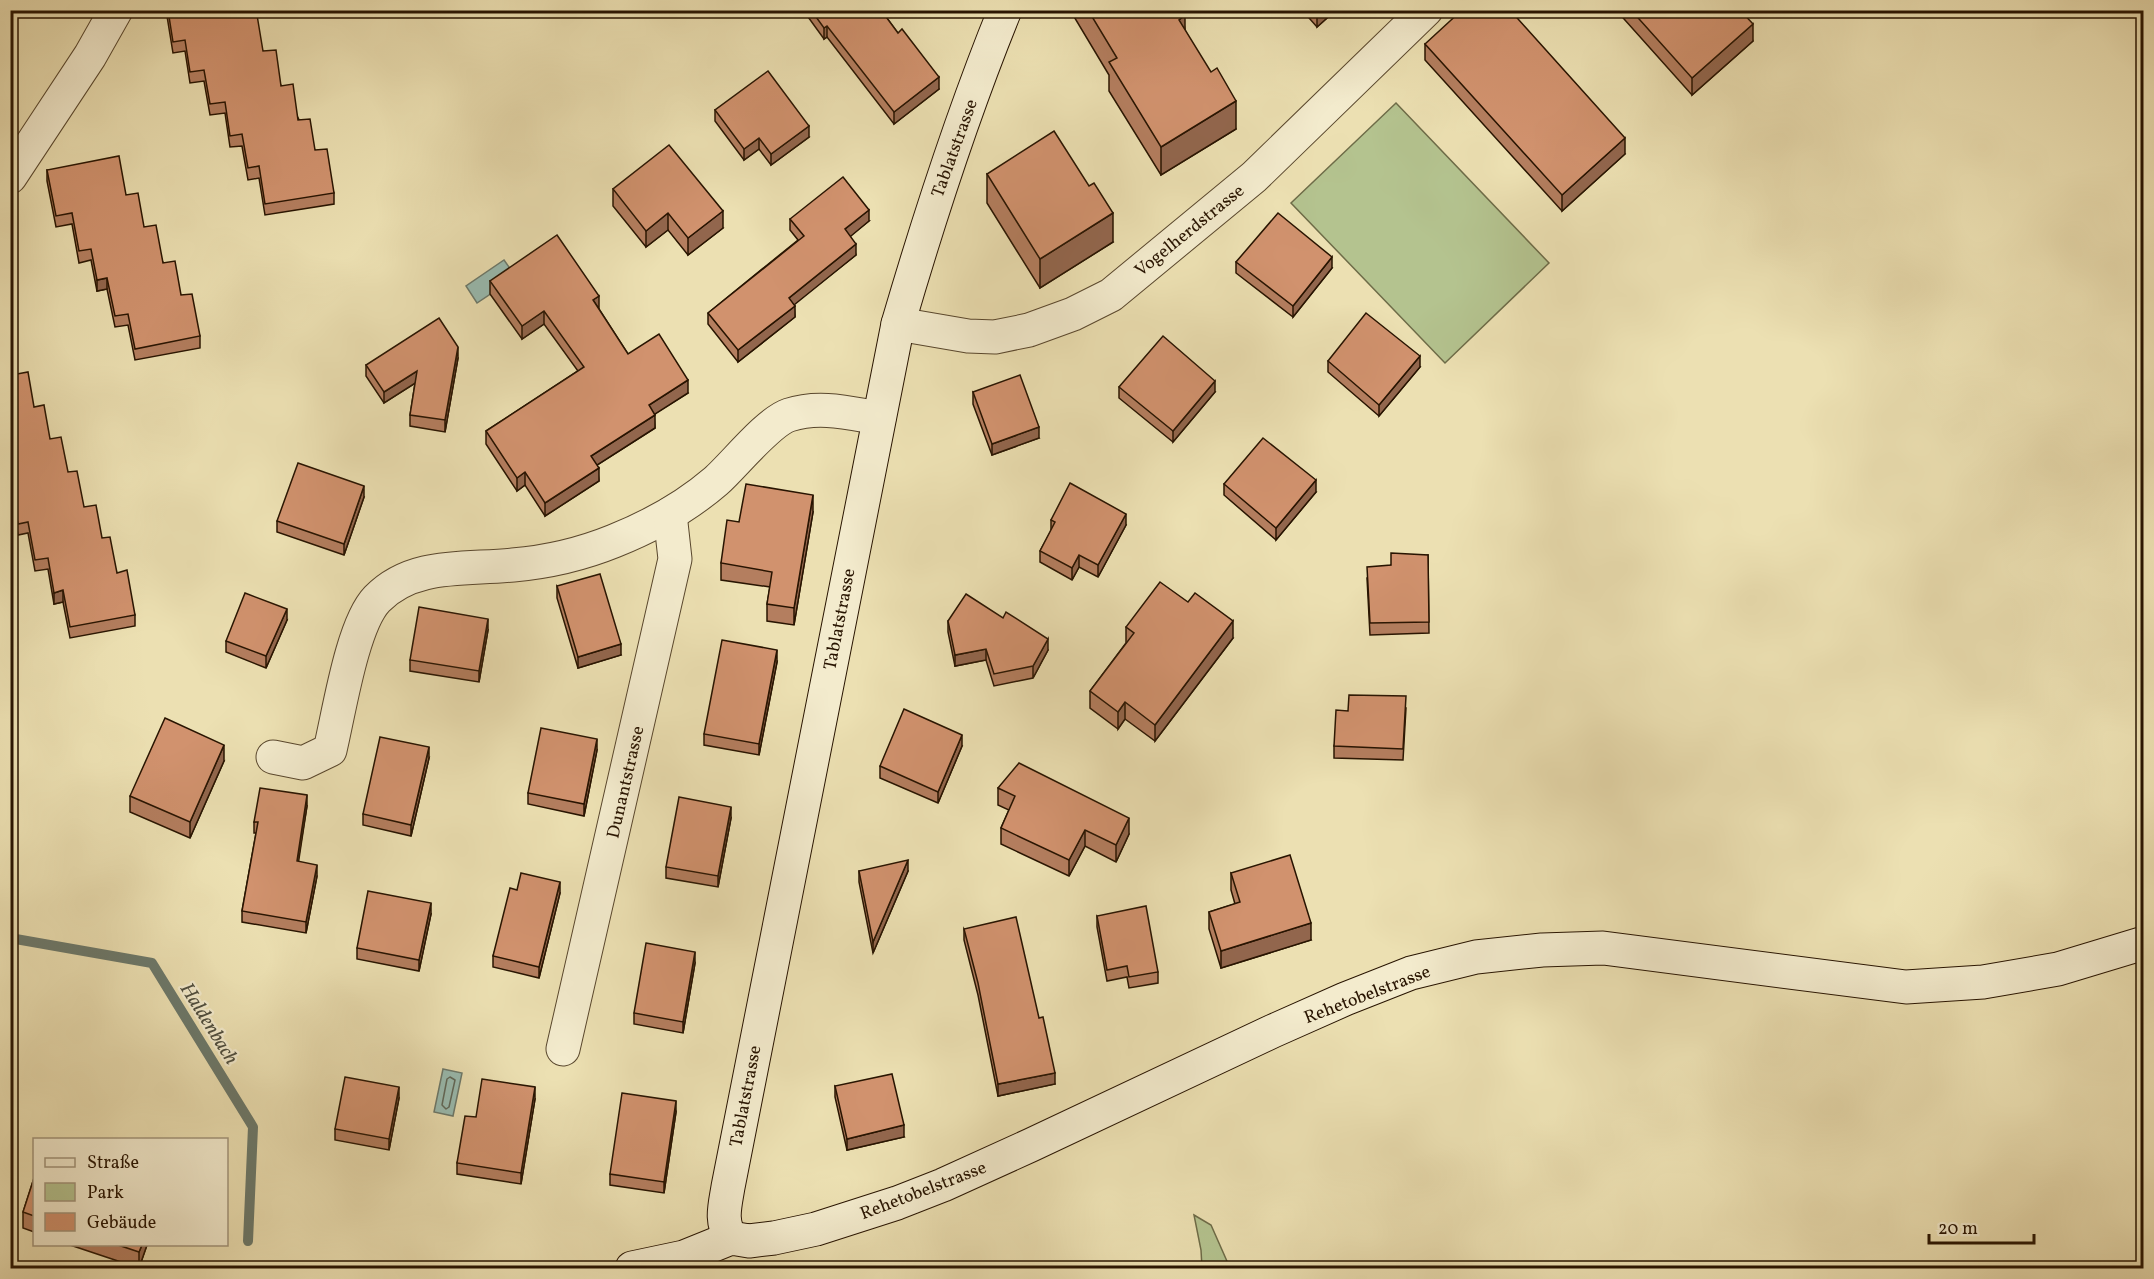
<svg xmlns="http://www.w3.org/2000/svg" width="2154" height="1279" viewBox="0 0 2154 1279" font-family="Vollkorn,serif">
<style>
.green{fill:#b4c38f;stroke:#6e6c48;stroke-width:1.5}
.water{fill:#99bcb1;stroke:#6c796b;stroke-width:1.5}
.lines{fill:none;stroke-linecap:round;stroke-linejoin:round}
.shore{stroke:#606859;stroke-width:1.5}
.stream{stroke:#6c796b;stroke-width:10}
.street-casing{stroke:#59472d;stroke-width:35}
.secondary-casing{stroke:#281401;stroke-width:35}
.street{stroke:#f3ebcd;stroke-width:33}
.secondary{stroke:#f3ebcd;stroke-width:33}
.wall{fill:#b47e5f;stroke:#281401;stroke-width:1.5}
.shaded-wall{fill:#92664d;stroke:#281401;stroke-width:1.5}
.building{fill:#d1926e;stroke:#281401;stroke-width:1.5}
.labels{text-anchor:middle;stroke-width:4.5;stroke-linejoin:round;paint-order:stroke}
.street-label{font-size:18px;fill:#281401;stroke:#f3ebcd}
.water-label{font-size:20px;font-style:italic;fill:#504f3f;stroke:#f3ebcd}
</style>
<rect width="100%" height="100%" fill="#ece0b2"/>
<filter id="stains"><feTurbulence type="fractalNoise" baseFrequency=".00333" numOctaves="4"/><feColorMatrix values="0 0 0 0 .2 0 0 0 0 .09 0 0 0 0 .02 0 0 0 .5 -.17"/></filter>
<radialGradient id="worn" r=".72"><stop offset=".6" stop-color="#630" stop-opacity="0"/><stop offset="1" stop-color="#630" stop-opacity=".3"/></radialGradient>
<g class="green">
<path d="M1396,103l153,160 -104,100 -154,-160z"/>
<path d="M1194,1215l17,10 19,43h-28l-1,-18z"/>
</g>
<g class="water">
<path d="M504,260l12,17 -39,26 -11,-17z"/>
<path d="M443,1069l19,4 -9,43 -19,-4z"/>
</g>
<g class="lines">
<path class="shore" d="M450,1077l5,3 -6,27 -3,2 -4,-4 5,-26z"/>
<path class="stream" d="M10,938l142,25 101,164 -5,114"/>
<defs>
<g id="street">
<path d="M10,177l80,-121 26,-46"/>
<path d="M898,324l70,12 27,1 34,-7 44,-16 38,-19 143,-118 172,-167"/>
<path d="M273,757l30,6 27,-13c9,-37 22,-125 47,-151 36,-37 89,-29 136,-34 35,-3 69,-11 101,-24 35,-14 73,-35 102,-60 18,-16 52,-59 73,-66 30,-10 60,-2 90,3"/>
<path d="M563,1049l112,-490 -5,-45"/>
</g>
<g id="secondary">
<path d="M731,1238c-11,-17 -6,-32 -3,-51l170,-863c31,-106 65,-211 107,-314"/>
<path d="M632,1268l52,-11 47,-19 18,3 25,-3 42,-9 81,-26 46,-18 88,-40 242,-114 72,-32 66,-26 65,-16 66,-7 61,-2 303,39 77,-5 75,-13 86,-26"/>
</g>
</defs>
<use href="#street" class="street-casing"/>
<use href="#secondary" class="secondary-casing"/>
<use href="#street" class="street"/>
<use href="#secondary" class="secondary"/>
</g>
<g class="wall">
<path d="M166,10h74l2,7 21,34 52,99 19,43v11l-69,11 -6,-37 -11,2 -6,-34 -12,1 -5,-34 -15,2 -6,-34 -14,2 -5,-32 -12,2z"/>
<path d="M803,10h78l58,79 -45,35 -67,-87 -3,2z"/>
<path d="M1070,10h112l3,20 51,99 -75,46 -52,-84v-16z"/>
<path d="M1302,10h34l-19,17z"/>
<path d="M1616,10h124l13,31 -61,54z"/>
<path d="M1425,44l200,110 -63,57 -137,-151z"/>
<path d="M715,110l94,27 -38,28 -12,-16 -15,11 -29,-39z"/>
<path d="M47,170l79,25 55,100 19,41v12l-65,12 -7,-35 -13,2 -8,-38 -10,2 -6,-31 -12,3 -7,-39 -16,3 -9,-46z"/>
<path d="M987,174l126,68 -73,46 -53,-85z"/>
<path d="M613,189l110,39 -35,27 -20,-25 -22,17 -33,-41z"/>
<path d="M790,219l79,2 -19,15 6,19 -62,49 1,13 -57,45 -30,-38v-11l90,-73 -8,-10z"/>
<path d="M1236,262l96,6 -39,49 -57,-44z"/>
<path d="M490,281l109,28 29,45 60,39 -34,21 1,14 -58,37 2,16 -54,35 -20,-31 -8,6 -31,-47v-13l92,-60 -34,-47 -22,15 -32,-45z"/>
<path d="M458,358l-13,74 -35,-6v-11l5,-32 -31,20 -18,-27v-11z"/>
<path d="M1328,361l92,6 -41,49 -51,-44z"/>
<path d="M10,367l2,8 22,32 50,100 18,31 33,77v11l-65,12 -7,-36 -9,2 -6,-35 -13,2 -7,-38 -10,2 -6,-33 -2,1z"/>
<path d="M1119,387l96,5 -42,50 -54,-44z"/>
<path d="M973,392l66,46 -47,17 -19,-51z"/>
<path d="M1224,484l92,8 -40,48 -52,-45z"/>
<path d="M364,497l-20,58 -67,-23v-11z"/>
<path d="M813,512l-19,113 -27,-4v-17l3,-17 -49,-7v-17l18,-41z"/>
<path d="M1051,520l75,5 -28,52 -19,-10 -7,13 -32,-18v-11l11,-20z"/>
<path d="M1428,555l1,78 -59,2 -3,-57 24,-13z"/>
<path d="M557,586l64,69 -43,13 -21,-70z"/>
<path d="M1003,618l45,32 -15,28 -39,8 -8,-26 -31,6 -7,-34v-11z"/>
<path d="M287,620l-21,48 -40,-16v-11z"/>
<path d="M1126,627l107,11 -78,103 -30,-22 -7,10 -28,-21v-17l36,-48z"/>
<path d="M488,630l-9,52 -69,-11v-11z"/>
<path d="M777,662l-18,93 -55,-10v-11z"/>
<path d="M1406,708l-3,52 -69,-2v-12l14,-35z"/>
<path d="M962,746l-24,57 -58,-25v-12z"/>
<path d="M597,750l-13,66 -56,-12v-11z"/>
<path d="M429,758l-18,78 -48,-11v-11z"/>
<path d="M224,761l-34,77 -60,-26v-16z"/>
<path d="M998,788l131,46 -13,28 -31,-16 -16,30 -68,-32v-16l8,-18 -11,-5z"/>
<path d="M307,806l-9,55 19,15 -11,57 -64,-11v-11l14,-78h-2v-11z"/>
<path d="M731,818l-13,69 -52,-9v-11z"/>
<path d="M859,871h49l-35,82 -14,-71z"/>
<path d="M1231,873l80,67 -90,28 -12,-39v-17l26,-8 -4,-14z"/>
<path d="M517,890l43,3 -21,85 -46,-11v-11z"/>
<path d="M431,914l-12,57 -62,-12v-11z"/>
<path d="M1097,916l61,56v11l-29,5 -2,-11 -20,4 -10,-54z"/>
<path d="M964,929l91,155 -57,12 -20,-101 -14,-55z"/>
<path d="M695,963l-12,70 -49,-9v-11z"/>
<path d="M835,1086l69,51 -57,13 -12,-53z"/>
<path d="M399,1098l-10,52 -54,-10v-11z"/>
<path d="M535,1099l-14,85 -64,-10v-11l19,-46z"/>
<path d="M676,1112l-12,81 -54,-8v-11z"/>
<path d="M34,1178v54l-11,-4v-16z"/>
<path d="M70,1245h77l-8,23z"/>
</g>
<g class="shaded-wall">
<path d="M1317,10h19l-19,17z"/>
<path d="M1185,15v29l-6,-24z"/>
<path d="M1753,24v17l-61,54v-17z"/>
<path d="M827,26v11l-3,2v-11z"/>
<path d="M939,77v12l-45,35v-12z"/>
<path d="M1236,101v28l-75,46v-28z"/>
<path d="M809,126v11l-38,28v-11z"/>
<path d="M759,138v11l-15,11v-11z"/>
<path d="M1625,138v16l-63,57v-16z"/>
<path d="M869,210v11l-24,20v-12z"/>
<path d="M723,211v17l-35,27v-17z"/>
<path d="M668,213v17l-22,17v-16z"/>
<path d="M1113,213v29l-73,46v-29z"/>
<path d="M856,244v11l-67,54v-11z"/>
<path d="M1332,257v11l-39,49v-11z"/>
<path d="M107,278v11l-10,2v-11z"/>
<path d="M599,296v13l-6,-9z"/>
<path d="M795,306v11l-57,45v-12z"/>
<path d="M544,311v13l-22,15v-13z"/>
<path d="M458,347v11l-13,74v-12z"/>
<path d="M1420,356v11l-41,49v-11z"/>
<path d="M417,371v11l-33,21v-11z"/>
<path d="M688,380v13l-39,25v-13z"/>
<path d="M1215,381v11l-42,50v-11z"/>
<path d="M655,415v13l-64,41v-13z"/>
<path d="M1039,427v11l-47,17v-11z"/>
<path d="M599,468v13l-54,35v-13z"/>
<path d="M525,472v13l-8,6v-13z"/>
<path d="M1316,480v12l-40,48v-12z"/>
<path d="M364,486v11l-20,58v-11z"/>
<path d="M10,491h2v11l-2,1z"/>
<path d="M813,495v17l-19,113v-17z"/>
<path d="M1126,514v11l-28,52v-12z"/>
<path d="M1079,555v12l-7,13v-12z"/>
<path d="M63,590v12l-9,2v-11z"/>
<path d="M287,609v11l-21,48v-12z"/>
<path d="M488,619v11l-9,52v-11z"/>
<path d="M1233,621v17l-78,103v-16z"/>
<path d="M1048,639v11l-15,28v-12z"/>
<path d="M621,644v11l-43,13v-11z"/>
<path d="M986,649v11l-31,6v-11z"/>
<path d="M777,650v12l-18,93v-11z"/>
<path d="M1125,702v17l-7,10v-17z"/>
<path d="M962,735v11l-24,57v-11z"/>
<path d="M597,739v11l-13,66v-12z"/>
<path d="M224,745v16l-34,77v-16z"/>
<path d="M429,747v11l-18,78v-11z"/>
<path d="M307,795v11l-10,66v-11z"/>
<path d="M731,807v11l-13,69v-11z"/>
<path d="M1129,818v16l-13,28v-17z"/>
<path d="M1085,830v16l-16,30v-16z"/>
<path d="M908,860v11l-35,82v-11z"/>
<path d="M317,865v11l-11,57v-11z"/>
<path d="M560,882v11l-21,85v-11z"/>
<path d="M431,903v11l-12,57v-11z"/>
<path d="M1311,923v17l-90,28v-17z"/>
<path d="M695,952v11l-12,70v-11z"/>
<path d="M1055,1073v11l-57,12v-12z"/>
<path d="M399,1087v11l-10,52v-11z"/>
<path d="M535,1087v12l-14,85v-11z"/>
<path d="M676,1101v11l-12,81v-11z"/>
<path d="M904,1125v12l-57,13v-11z"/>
<path d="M142,1245h5l-8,23v-16z"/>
</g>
<g class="building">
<path d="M168,10h72l2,7 15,-2 6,36 13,-1 5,36 12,-2 5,36 12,-1 5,31 12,-1 7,44 -69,11 -6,-38 -11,2 -6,-34 -12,2 -5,-34 -15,2 -6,-34 -14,2 -5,-32 -12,2z"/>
<path d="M811,10h70l17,23 4,-4 37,48 -45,35 -67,-86 -3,2z"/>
<path d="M1088,10h94l3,5 -6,5 32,52 6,-4 19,33 -75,46 -52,-85 8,-4z"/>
<path d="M1462,10h48l115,128 -63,57 -137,-151z"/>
<path d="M1631,10h109l13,14 -61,54z"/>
<path d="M768,71l41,55 -38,28 -12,-16 -15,11 -29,-39z"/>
<path d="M1054,131l35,55 5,-3 19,30 -73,46 -53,-85z"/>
<path d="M669,145l54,66 -35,27 -20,-25 -22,18 -33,-42z"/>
<path d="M119,156l7,39 12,-2 6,34 12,-2 7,38 12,-2 6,34 11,-1 8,42 -65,13 -7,-35 -13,2 -8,-38 -10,2 -6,-31 -12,2 -7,-38 -16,3 -9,-46z"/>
<path d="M843,177l26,33 -24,19 11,15 -67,54 6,8 -57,44 -30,-37 96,-77 -14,-17z"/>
<path d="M1278,213l54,44 -39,49 -57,-44z"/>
<path d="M557,235l42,61 -6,4 35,54 31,-20 29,46 -39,25 6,10 -64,41 8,12 -54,35 -20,-31 -8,6 -31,-47 98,-64 -40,-56 -22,15 -32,-45z"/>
<path d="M1366,313l54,43 -41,49 -51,-44z"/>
<path d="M439,318l19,29 -13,73 -35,-5 7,-44 -33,21 -18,-27z"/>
<path d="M1163,336l52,45 -42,50 -54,-44z"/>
<path d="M10,367l2,8 16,-3 6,35 10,-2 6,34 11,-2 7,35 9,-1 7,36 12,-2 6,33 8,-1 7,36 10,-3 8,45 -65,12 -7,-37 -9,3 -6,-35 -13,2 -7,-38 -10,2 -6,-33h-2z"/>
<path d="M1020,375l19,52 -47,17 -19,-52z"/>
<path d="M1263,438l53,42 -40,48 -52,-44z"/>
<path d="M298,463l66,23 -20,58 -67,-23z"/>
<path d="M1070,483l56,31 -28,51 -19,-10 -7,13 -32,-17 15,-29 -4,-2z"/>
<path d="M746,484l67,11 -19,113 -27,-4 5,-32 -51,-9 6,-43 12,2z"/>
<path d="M1391,553l37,2 1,67 -59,1 -3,-56 24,-2z"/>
<path d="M600,574l21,70 -43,13 -21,-71z"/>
<path d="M1160,582l28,20 7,-9 38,28 -78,104 -30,-23 -7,10 -28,-21 44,-58 -8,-6z"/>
<path d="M245,593l42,16 -21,47 -40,-15z"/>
<path d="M966,594l37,24 3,-6 42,27 -15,27 -39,8 -8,-25 -31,6 -7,-34z"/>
<path d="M419,607l69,12 -9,52 -69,-11z"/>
<path d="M722,640l55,10 -18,94 -55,-10z"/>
<path d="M1349,695l57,1 -3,53 -69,-3 2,-36 12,1z"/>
<path d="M904,709l58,26 -24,57 -58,-26z"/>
<path d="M165,718l59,27 -34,77 -60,-26z"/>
<path d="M541,728l56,11 -13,65 -56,-11z"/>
<path d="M380,737l49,10 -18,78 -48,-11z"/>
<path d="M1019,763l110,55 -13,27 -31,-15 -16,30 -68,-32 14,-32 -17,-8z"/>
<path d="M260,788l47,7 -10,66 20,4 -11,57 -64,-11 16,-89h-4z"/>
<path d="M679,797l52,10 -13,69 -52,-9z"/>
<path d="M1290,855l21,68 -90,28 -12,-39 31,-10 -9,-29z"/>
<path d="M908,860l-35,82 -14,-71z"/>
<path d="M521,873l39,9 -21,85 -46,-11 17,-68 7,2z"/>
<path d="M368,891l63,12 -12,57 -62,-12z"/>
<path d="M1146,906l12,66 -29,5 -2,-11 -20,4 -10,-54z"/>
<path d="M1016,917l23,101 4,-1 12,56 -57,11 -20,-101 -14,-54z"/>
<path d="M646,943l49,9 -12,70 -49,-9z"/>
<path d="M892,1074l12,51 -57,14 -12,-53z"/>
<path d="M345,1077l54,10 -10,52 -54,-10z"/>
<path d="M482,1079l53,8 -14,86 -64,-10 8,-47 11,1z"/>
<path d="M622,1093l54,8 -12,81 -54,-8z"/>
<path d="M34,1178v38l-11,-4z"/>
<path d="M118,1245h24l-3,7z"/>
</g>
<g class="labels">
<g class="street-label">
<text transform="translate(954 148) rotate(-70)" y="6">Tablatstrasse</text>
<text transform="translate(1189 230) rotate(-39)" y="6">Vogelherdstrasse</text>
<text transform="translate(839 619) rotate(-79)" y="6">Tablatstrasse</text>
<text transform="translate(625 782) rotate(-77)" y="6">Dunantstrasse</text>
<text transform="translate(1367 994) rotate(-21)" y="6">Rehetobelstrasse</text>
<text transform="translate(745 1096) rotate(-79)" y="6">Tablatstrasse</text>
<text transform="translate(923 1190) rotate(-21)" y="6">Rehetobelstrasse</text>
</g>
<g class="water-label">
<text transform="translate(210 1023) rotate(58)" y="7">Haldenbach</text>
</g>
</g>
<rect width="2154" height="1279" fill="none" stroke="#ece0b2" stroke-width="36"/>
<rect x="12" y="12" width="2130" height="1255" fill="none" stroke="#281401" stroke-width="3"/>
<rect x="18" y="18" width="2118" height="1243" fill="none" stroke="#281401" stroke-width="1.5"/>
<rect x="33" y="1138" width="195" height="108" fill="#f3ebcd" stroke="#a2957b" stroke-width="1.5"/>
<rect x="45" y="1158" width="30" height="9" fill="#f3ebcd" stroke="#a2957b" stroke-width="1.5"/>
<text x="87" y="1168" font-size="18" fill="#281401">Straße</text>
<rect x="45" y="1183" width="30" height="18" fill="#b4c38f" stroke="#a2957b" stroke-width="1.5"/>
<text x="87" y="1198" font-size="18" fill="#281401">Park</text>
<rect x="45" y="1213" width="30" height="18" fill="#d1926e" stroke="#a2957b" stroke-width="1.5"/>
<text x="87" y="1228" font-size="18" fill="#281401">Gebäude</text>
<path d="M1929 1234v9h105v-9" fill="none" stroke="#281401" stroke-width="3"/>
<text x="1938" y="1234" font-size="18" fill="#281401" stroke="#f3ebcd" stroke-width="4.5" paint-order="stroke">20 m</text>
<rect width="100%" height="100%" filter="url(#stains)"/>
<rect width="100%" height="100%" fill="url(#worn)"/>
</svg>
